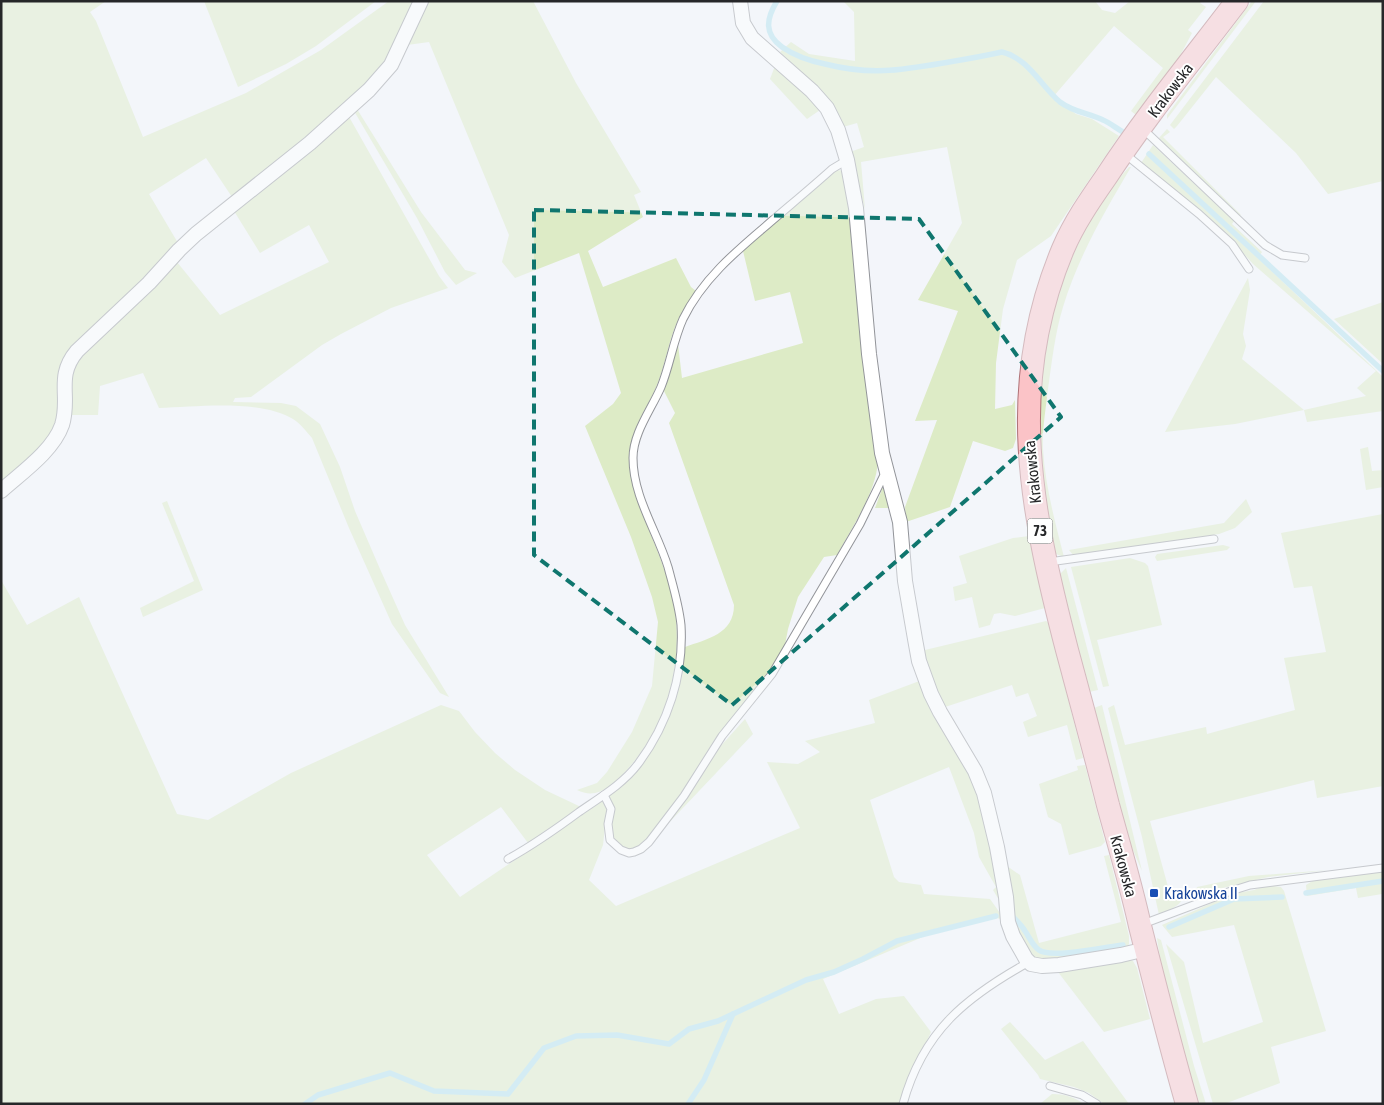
<svg xmlns="http://www.w3.org/2000/svg" width="1384" height="1105" viewBox="0 0 1384 1105" font-family="'Asap Condensed',sans-serif">
<style>
.green{fill:#ddebc6}
.lines{fill:none;stroke-linecap:round;stroke-linejoin:round}
.stream{stroke:#b0e1ed;stroke-width:5.5}
.lane-casing{stroke:#929499;stroke-width:9}
.street-casing{stroke:#929499;stroke-width:16}
.primary-casing{stroke:#af7277;stroke-width:24}
.lane{stroke:#fff;stroke-width:7}
.street{stroke:#fff;stroke-width:14}
.primary{stroke:#fbc3c7;stroke-width:22}
.marked{fill:none;stroke:#0f766e;stroke-width:4;stroke-dasharray:10 6;stroke-linejoin:round}
.transit-dot{fill:#1a4fb4;stroke:#fff;stroke-width:2}
.labels{text-anchor:middle;stroke-width:4;stroke-linejoin:round;paint-order:stroke}
.shield{fill:#fff;stroke:#676869;stroke-width:1}
.shield-label{font-size:15px;font-weight:bold;fill:#262729}
.street-label{font-size:16px;fill:#262729;stroke:#fff}
.transit-label{font-size:16px;fill:#164399;stroke:#fff;text-anchor:start}
</style>
<rect width="100%" height="100%" fill="#f3f5fa"/>
<g class="green">
<path d="M1,1h105l-16,11 6,9 47,116 103,-44 75,-43 68,-49h27l-21,49 -26,33 -135,117 -28,-42 -57,36 29,49 -112,114 -7,60 -4,11 -14,20 -40,35z"/>
<path d="M204,1h172l-60,45 -30,18 -48,23z"/>
<path d="M426,1h107l43,82 65,109 -7,3 9,22 -55,34 15,36 73,-29 15,29 5,4c-7,11 -16,23 -21,36 -8,21 -11,44 -21,65 -9,19 -22,37 -24,59 -3,29 12,58 21,84 9,22 18,45 23,68 10,61 -7,124 -49,169 -13,14 -28,28 -48,18l20,-7 10,-11 25,-40 20,-46 6,-64 -6,-25 -21,-60 -46,-111 28,-22 8,-11 -42,-140 -64,25 -13,-16 7,-27 -80,-193 -22,3z"/>
<path d="M843,1h252l7,9 13,3 15,-12h72l-2,2 6,4 -18,23 4,3 -19,36 -37,46 -5,-4 32,-43 -49,-42 -61,71 23,17 16,5 27,17 -68,100 -34,24 -14,49 -7,54 -1,46 17,-4 3,-5 1,39 -3,9 -8,3 -32,-10 -23,66 -44,15 -1,-15 32,-87 -22,1 43,-110 -40,-11 44,-77 -15,-76 -86,15 4,47 -15,-57 14,-5 -7,-24 -14,4 -10,-22 -13,-16 -40,-37 11,-10 18,12 46,7 -1,-49z"/>
<path d="M1252,1h4l-89,118v-4z"/>
<path d="M1264,1h119v180l-55,13 -32,-41 -80,-76 -39,49 -3,3 -4,-4z"/>
<path d="M775,66l22,18 23,26 -13,9 -37,-40z"/>
<path d="M357,109l64,103 44,58 12,3 -21,12 -11,-13 -28,-54 -63,-107z"/>
<path d="M348,115l91,161 9,12 -57,20 -50,26 -19,11 -71,52 -16,1 -2,4 48,1 15,3 24,18 20,43 15,44 25,58 25,56 44,72 -9,-4 -48,-69 -43,-96 -37,-90c-6,-7 -12,-15 -19,-19 -33,-20 -97,-12 -134,-11l-16,-35 -43,13 -2,29h-27l2,-48 15,-19 89,-86 43,53 109,-53 -20,-37 -49,28 -26,-42z"/>
<path d="M1167,129l3,3 -7,5 78,78 -3,2 -74,-73 -5,-6z"/>
<path d="M1153,145l81,76 -2,3 30,28 -4,6 125,119v34l-76,11 -3,-12 -69,14 -70,8 83,-154 2,12 -7,44 3,12 -4,13 62,51 62,-14 -9,-8 19,-17 -123,-107c-33,-38 -74,-69 -112,-101z"/>
<path d="M1129,167h2c-26,44 -53,90 -68,140 -8,26 -11,54 -15,82 -2,19 -6,40 -5,60 2,36 12,73 21,108l-8,-3c-7,-28 -12,-57 -16,-86 -2,-13 0,-28 0,-41 0,-94 26,-190 89,-260z"/>
<path d="M836,170l9,1 33,290c-2,32 -26,66 -41,94l-13,2 -26,40 -10,32 -3,16 -10,17c-37,53 -74,107 -114,159 -6,8 -15,24 -25,28 -10,3 -16,-4 -23,-11l-5,-42 23,-21 41,-68 10,-30 3,-30c22,-8 49,-13 49,-42l-65,-182 6,-10 -12,-24 15,-45 4,34 121,-35 -13,-51 -35,9 -12,-50z"/>
<path d="M1383,302v62l-49,-45z"/>
<path d="M1368,447l4,24 11,-1v17l-17,3 -6,-41z"/>
<path d="M885,481l8,27h-18z"/>
<path d="M1246,499l6,13 -17,16 -16,6 -145,22 -5,-6 155,-27z"/>
<path d="M167,501l36,89 -60,27 -3,-9 54,-27 -32,-78z"/>
<path d="M1383,514v272l-66,12 -3,-18 -164,41 20,73 15,-3c-1,14 -14,18 -26,24l-17,-78 -34,-129 6,-3 11,40 81,-18 1,7 88,-24 -11,-52 42,-6 -14,-66 -18,2 -13,-55z"/>
<path d="M1029,536l16,72 -30,8 -15,-3 -6,1 -4,11 -11,3 -7,-31 -17,4 -2,-14 14,-4 -8,-27 54,-18z"/>
<path d="M1223,545l7,2 -3,3 -70,11 -2,-4 2,-3z"/>
<path d="M1130,558l15,5 3,3 14,59 -65,15 12,46 -6,1 -32,-120z"/>
<path d="M1066,568l32,122 -9,2 -29,-118z"/>
<path d="M1,580l26,45 52,-28 98,217 31,6 83,-47 150,-68 18,6 16,21 20,21 20,17 30,20 36,17 -53,36 -27,-36 -74,48 33,42 144,-97 3,10 -4,35 -14,35 27,26 184,-78 -33,-66 31,2 22,-12 -15,-11 70,-18 -6,-23 53,-20 55,105 25,120 -9,-15 3,-3 -17,-30 -5,-24 -25,-66 -79,33 24,77 5,5 22,3 3,9 66,5 15,21 -8,-2 -72,18 -102,43 16,35 37,-15 28,-3 27,36 -32,72h-898z"/>
<path d="M1046,621l3,2 34,135 -7,2 -9,-35 -39,12 -5,-15 14,-6 -9,-23 -12,4 -4,-12 -70,23 -21,-58h4z"/>
<path d="M1102,705l40,166 -13,-30 -35,-133z"/>
<path d="M745,719l8,15 -90,95 27,-36 28,-44z"/>
<path d="M1085,765l20,77 -4,4 -32,9 -8,-31 -13,-7 -9,-33 39,-14 -1,-4z"/>
<path d="M1109,855l20,81v8l-2,4c-20,5 -45,13 -65,14 -8,0 -24,-1 -30,-6 -19,-16 -24,-68 -28,-92l16,11 19,68 82,-21 -17,-66z"/>
<path d="M1329,870l-61,7 -45,11 -29,11 3,-12 52,-11z"/>
<path d="M1383,871v25l-1,-2 -24,4 -2,-10 -49,8 -1,-11 8,-5z"/>
<path d="M1267,885l14,2 3,4 42,140 -55,16 9,36 -56,21h-11l-47,-160 18,18 19,81 60,-21 -29,-97 -62,12 -10,-12 70,-31 22,-4z"/>
<path d="M1157,938l4,2 33,126 12,38h-6c-18,-51 -36,-113 -43,-166z"/>
<path d="M1127,959l6,2 4,7 13,51 -46,13 -46,-60z"/>
<path d="M1010,1022l35,38 38,-19 46,63h-25l-15,-11 -15,-6 -34,-8 -2,-4 -37,-46z"/>
<path d="M1052,1094c13,0 22,3 32,10h-44z"/>
</g>
<g class="lines">
<g class="stream">
<path d="M777,1c-11,18 -13,33 5,46 13,9 28,14 43,17 47,12 77,6 124,-2 18,-3 35,-6 53,-10 26,6 39,34 58,50 13,10 28,11 43,18 7,3 13,8 20,12"/>
<path d="M1149,154l234,217"/>
<path d="M1306,893l77,-12"/>
<path d="M1013,917c4,4 9,9 12,14 5,7 7,14 14,19 12,9 67,-3 84,-5"/>
<path d="M1169,927l65,-28 48,-2"/>
<path d="M305,1104l13,-9 72,-22 44,18 74,3 36,-46 32,-12 41,-1 52,9 20,-15 29,-8 88,-41 28,-8 29,-13 34,-18 99,-25"/>
<path d="M688,1104l16,-24 29,-66"/>
</g>
<defs>
<g id="lane">
<path d="M1143,129l122,116 17,10 23,3"/>
<path d="M1125,154l74,60 33,30 17,25"/>
<path d="M1049,562l165,-23"/>
<path d="M604,795l7,14 -3,15 2,16 11,10 8,3 5,-1 7,-3 8,-7 35,-46 38,-60 50,-62 88,-150 23,-47 4,-3"/>
<path d="M508,859c25,-14 48,-30 71,-47 20,-14 44,-28 59,-48 30,-40 46,-89 43,-139 -2,-20 -8,-39 -13,-58 -11,-36 -35,-70 -35,-109 0,-25 18,-48 28,-71 9,-22 12,-46 22,-68 19,-39 52,-67 84,-94 22,-19 44,-37 65,-56l15,-9"/>
<path d="M1143,924l88,-33 19,-6 133,-17"/>
<path d="M1050,1086l32,9 15,9"/>
<path d="M903,1104c20,-73 63,-107 126,-142"/>
</g>
<g id="street">
<path d="M740,1l3,22 9,15 60,53 15,17 11,22 9,30 9,48 13,146 13,99 18,69 5,59 10,58 4,22 12,33 9,18 35,59 9,22 13,54 9,50 2,25 5,14 13,23 5,5 11,2 17,-1 62,-10 25,-6"/>
<path d="M1,491c20,-18 52,-40 61,-66 9,-28 -7,-48 15,-74l72,-68 30,-33 17,-16 114,-91 59,-53 22,-25 30,-64"/>
</g>
<path id="primary" d="M1187,1104c-17,-59 -32,-119 -47,-178 -9,-41 -21,-81 -32,-121 -13,-52 -27,-103 -41,-155 -36,-139 -62,-263 -4,-401 11,-26 27,-49 43,-72 40,-61 87,-118 131,-176"/>
</defs>
<use href="#lane" class="lane-casing"/>
<use href="#street" class="street-casing"/>
<use href="#primary" class="primary-casing"/>
<use href="#lane" class="lane"/>
<use href="#street" class="street"/>
<use href="#primary" class="primary"/>
</g>
<path d="M0 0H1384V1105H0ZM534,210l385,9 142,198 -329,288 -198,-150z" fill="#f3f5fa" fill-opacity=".55" fill-rule="evenodd"/>
<path class="marked" d="M534,210l385,9 142,198 -329,288 -198,-150z"/>
<rect class="transit-dot" x="1149" y="888" width="10" height="10" rx="2.5"/>
<g class="labels">
<rect class="shield" x="1027.5" y="518.5" width="25" height="25" rx="4"/>
<g class="shield-label">
<text x="1040" y="536">73</text>
</g>
<g class="street-label">
<text transform="translate(1170 90) rotate(-53)" y="6">Krakowska</text>
<text transform="translate(1032 472) rotate(-96)" y="6">Krakowska</text>
<text transform="translate(1124 866) rotate(75)" y="6">Krakowska</text>
</g>
<g class="transit-label">
<text x="1164" y="899">Krakowska II</text>
</g>
</g>
<rect width="1384" height="1105" fill="none" stroke="#262729" stroke-width="5"/>
</svg>
